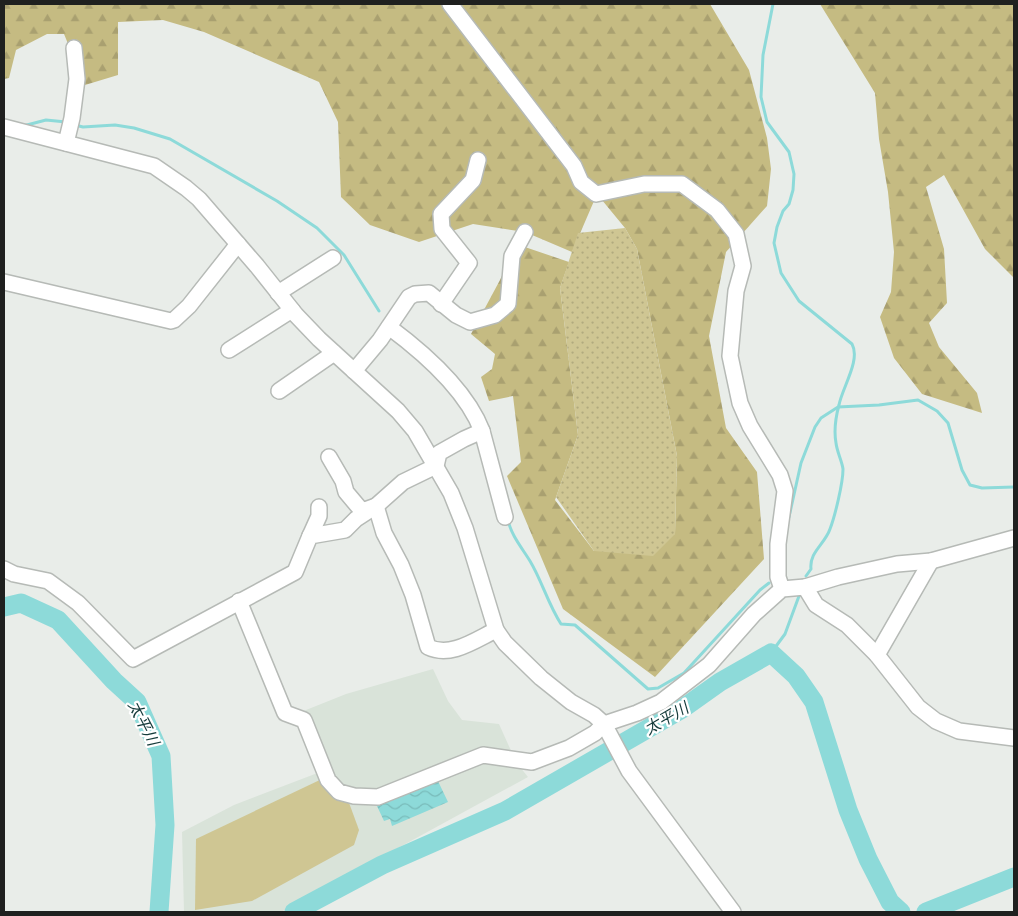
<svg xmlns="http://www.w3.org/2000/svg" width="1018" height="916" viewBox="0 0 1018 916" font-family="Barlow,'Noto Sans JP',sans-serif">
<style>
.built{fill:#d9e3d9}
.forest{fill:url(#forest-firs)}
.garden{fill:url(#garden-dots)}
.pitch{fill:#cfc693}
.water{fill:url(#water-waves)}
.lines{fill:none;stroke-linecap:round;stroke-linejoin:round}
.stream{stroke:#8ddad9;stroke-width:3}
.river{stroke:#8ddad9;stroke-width:19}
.minor-casing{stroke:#b6bab6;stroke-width:18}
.minor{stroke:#fff;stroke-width:15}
.labels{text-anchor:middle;stroke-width:4.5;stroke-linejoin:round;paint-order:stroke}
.water-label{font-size:16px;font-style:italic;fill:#153b3b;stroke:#fff}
</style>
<defs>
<pattern id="forest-firs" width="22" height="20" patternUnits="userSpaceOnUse" patternTransform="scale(1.25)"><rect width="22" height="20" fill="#c5bb82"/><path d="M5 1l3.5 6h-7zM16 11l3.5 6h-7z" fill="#a9a070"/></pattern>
<pattern id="garden-dots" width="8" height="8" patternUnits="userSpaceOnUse" patternTransform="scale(1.25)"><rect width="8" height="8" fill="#cfc693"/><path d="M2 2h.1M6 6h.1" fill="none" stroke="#b1aa7e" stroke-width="1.8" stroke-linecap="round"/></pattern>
<pattern id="water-waves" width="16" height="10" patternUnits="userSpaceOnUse" patternTransform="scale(1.25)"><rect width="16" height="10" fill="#8ddad9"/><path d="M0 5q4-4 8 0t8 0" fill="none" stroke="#79bbba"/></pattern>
</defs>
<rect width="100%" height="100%" fill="#e9ede9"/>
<path class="built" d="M433,669l15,32 14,19 37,4 17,38 12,15 -247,135h-97l-2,-80 52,-27 94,-36 -27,-57 45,-18z"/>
<g class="forest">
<path d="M4,4h706l39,66 18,68 4,31 -4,37 -41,46 -17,84 17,92 31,44 7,87 -109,118 -92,-68 -56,-133 14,-14 -8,-66 -24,5 -8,-24 11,-8 3,-15 -24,-20 29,-54 16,-36 53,18 -9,26 18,147 -23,65 39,51 81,-17 2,-78 -40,-207 -12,-21 -28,-34 -25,58 -47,-20 -52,-8 -54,18 -49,-17 -29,-28 -3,-75 -19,-40 -115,-50 -41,-12 -45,2v53l-33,10 -21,-51h-17l-31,16 -7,28 -5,1z"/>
<path d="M820,4h194v274l-29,-29 -41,-74 -18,12 18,62 3,54 -18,20 10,24 38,46 5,20 -60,-19 -28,-36 -14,-41 11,-25 3,-40 -6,-60 -9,-53 -4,-46z"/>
</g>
<path class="garden" d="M625,228l12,21 40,207 -2,78 -22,22 -59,-5 -38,-54 22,-62 -18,-147 18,-55z"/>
<path class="pitch" d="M324,778l24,22 11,30 -5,15 -102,56 -57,9 1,-71z"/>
<path class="water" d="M437,779l11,23 -56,24 -2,-7 -6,2 -7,-15z"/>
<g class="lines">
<g class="stream">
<path d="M773,4l-10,51 -2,42 6,25 22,30 5,22 -1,16 -4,14 -6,7 -6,16 -3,16 7,30 18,28 53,43c9,16 -10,44 -13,61 -3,11 -5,27 -3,38 1,9 6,18 7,26 0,14 -8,47 -13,60 -5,15 -21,23 -19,40l-5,7"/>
<path d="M75,125l8,2 32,-2 19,3 36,11 107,62 40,27 27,27 35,56"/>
<path d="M23,126l23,-6 20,2"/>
<path d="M789,517l12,-54 14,-36 6,-9 17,-11 41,-2 39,-5 19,11 11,12 14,47 8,15 12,3 32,-1"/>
<path d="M508,520c3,15 14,28 22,41 12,20 18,43 31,63l14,1 73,64 10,-1 26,-15 76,-83 9,-7"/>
<path d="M771,653l14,-19 14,-38"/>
</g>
<g class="river">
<path d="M4,607l17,-4 37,17 56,61 23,21 24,54 4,69 -6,87"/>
<path d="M294,912l88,-47 123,-54 177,-102 38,-27 51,-29 25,23 18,26 34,108 20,49 22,43 11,10"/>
<path d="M926,912l88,-35"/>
</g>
<defs>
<g id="minor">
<path d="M450,4l124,162 7,16 15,12 48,-10h38l35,26 19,24 7,32 -7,25 -6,65 10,47 10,23 30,49 5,16 -7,53v33l4,12"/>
<path d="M4,127l150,39 32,22 13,11 58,67 39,49 23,24 79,72 17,20 36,62 14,35 31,102 9,13 36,35 30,24 23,13 10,9 25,47 104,141"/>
<path d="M66,143l6,-25 5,-39 -3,-31"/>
<path d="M4,282l167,39 3,-1 15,-14 49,-62"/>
<path d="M278,293l55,-35"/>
<path d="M441,304l28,-41 -27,-34 -1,-15 32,-34 5,-20"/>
<path d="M229,350l63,-40"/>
<path d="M354,371l26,-31 29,-43 6,-3 14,-1 27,22 14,7 25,-7 13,-11 4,-48 13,-24"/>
<path d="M279,391l55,-38"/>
<path d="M482,431l23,86"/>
<path d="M329,457l14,24 3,11 16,19 14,-5 8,27 17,32 12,30 15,52c23,11 47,-7 68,-17"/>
<path d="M310,536l9,-20v-9"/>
<path d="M4,569l10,5 34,7 30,22 55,56 162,-87 15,-36 35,-6 11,-11 20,-13 27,-24 33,-16 3,-13 25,-14 18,-8c-16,-42 -58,-78 -93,-104"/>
<path d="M805,587l11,18 31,20 30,30 41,52 18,14 23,10 55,7"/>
<path d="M239,601l46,112 19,7 24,60 11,12 15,4 24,1 105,-42 49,7 37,-14 26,-15 9,-9 33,-11 24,-11 48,-37 45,-51 28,-25 23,-2 33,-10 59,-13 34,-3 83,-23"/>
<path d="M877,655l54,-94"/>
</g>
</defs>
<use href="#minor" class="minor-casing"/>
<use href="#minor" class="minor"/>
</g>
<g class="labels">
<g class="water-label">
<text transform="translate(666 718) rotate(-30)" y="6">太平川</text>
<text transform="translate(144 723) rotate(63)" y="6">太平川</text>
</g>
</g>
<rect width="1018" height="916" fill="none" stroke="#1f201f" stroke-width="10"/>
</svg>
